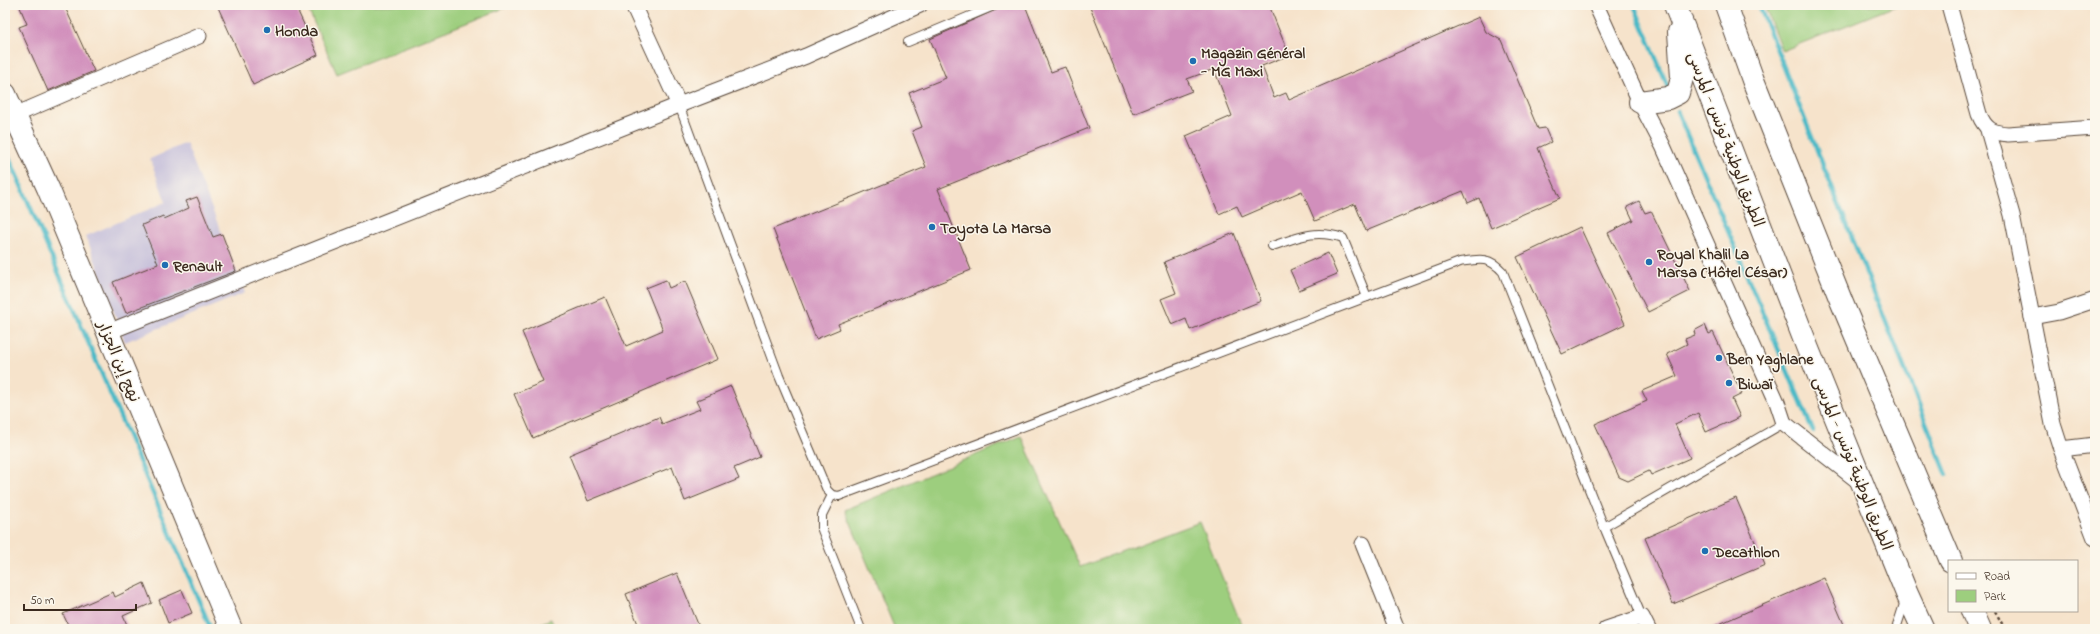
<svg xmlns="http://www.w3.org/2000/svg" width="2100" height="634" viewBox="0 0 2100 634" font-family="'Indie Flower','Playpen Sans Arabic',sans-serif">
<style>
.industrial{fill:#c6c0da}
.green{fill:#9dce7e;stroke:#6c7c4e}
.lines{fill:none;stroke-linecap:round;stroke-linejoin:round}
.stream{stroke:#4dbac7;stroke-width:4.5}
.building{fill:#d18fbc}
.lane-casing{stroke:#574638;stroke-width:10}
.street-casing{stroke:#574638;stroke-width:17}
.secondary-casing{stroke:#574638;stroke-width:24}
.highway-casing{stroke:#574638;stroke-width:24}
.path{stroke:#574638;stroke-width:2.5;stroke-dasharray:3 3;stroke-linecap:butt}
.lane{stroke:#fff;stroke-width:8}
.street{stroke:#fff;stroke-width:15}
.secondary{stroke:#fff;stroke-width:22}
.highway{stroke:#fff;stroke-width:22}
.poi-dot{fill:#1f6fb2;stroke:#fbf7ec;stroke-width:1.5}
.labels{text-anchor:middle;stroke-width:3;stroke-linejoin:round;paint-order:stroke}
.poi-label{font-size:16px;font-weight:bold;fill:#3b2a1e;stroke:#fbf7ec;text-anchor:start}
.street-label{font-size:16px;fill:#3b2a1e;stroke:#fbf7ec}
</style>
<rect width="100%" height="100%" fill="#fbf7ec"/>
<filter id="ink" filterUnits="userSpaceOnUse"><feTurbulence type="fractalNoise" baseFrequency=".025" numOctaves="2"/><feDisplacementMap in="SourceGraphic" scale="8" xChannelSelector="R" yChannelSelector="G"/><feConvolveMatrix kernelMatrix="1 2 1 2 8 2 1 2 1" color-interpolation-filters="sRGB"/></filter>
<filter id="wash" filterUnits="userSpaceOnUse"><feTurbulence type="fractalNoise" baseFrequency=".012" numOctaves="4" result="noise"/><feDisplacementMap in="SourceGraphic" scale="16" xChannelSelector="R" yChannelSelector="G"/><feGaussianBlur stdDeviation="0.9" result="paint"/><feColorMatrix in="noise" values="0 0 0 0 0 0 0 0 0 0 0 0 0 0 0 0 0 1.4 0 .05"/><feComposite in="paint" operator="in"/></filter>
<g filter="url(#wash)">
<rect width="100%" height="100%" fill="#f6e3cb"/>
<path class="industrial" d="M186,143l59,150 -120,49 -39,-106 80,-34 -16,-43z"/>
<g class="green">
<path d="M306,5h206l-175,69z"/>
<path d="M1764,5h134l-116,46z"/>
<path d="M1021,436l59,131 120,-45 43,107h-348l-50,-119z"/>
<path d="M551,619l4,10h-28z"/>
</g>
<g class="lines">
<g class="stream">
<path d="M1634,5l35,85"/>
<path d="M1759,5l188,470"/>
<path d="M1677,111l136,320"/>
<path d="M5,148l206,481"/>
</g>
</g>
<g id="blocks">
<g class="building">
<path d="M19,5h45l30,66 -46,20 -29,-64 8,-3z"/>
<path d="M217,5h78l23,50 -65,30z"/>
<path d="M1007,5h18l26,67 14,-5 24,61 -151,61 33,81 -133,54 2,5 -24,10 -43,-110 153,-62 -14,-36 10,-4 -13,-34 37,-15 -16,-39z"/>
<path d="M1089,5h180l20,50 -27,11 12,32 12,-5 3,7 190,-83 7,15 15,8 37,89 7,-1 6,14 -13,6 22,50 -69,30 -12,-30 -11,5 -5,-12 -97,40 -11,-27 -40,17 -13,-30 -60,26 -5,-11 -18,8 -33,-78 46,-20 -18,-47 -27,10 5,12 -59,23z"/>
<path d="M197,197l16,40 9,-3 14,37 -110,42 -13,-31 45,-18 -16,-39 21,-9 1,3 25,-11 -3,-7z"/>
<path d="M1639,201l6,12 6,-2 39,80 -42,21 -40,-79 25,-13 -6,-13z"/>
<path d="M1580,227l45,97 -63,30 -45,-97z"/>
<path d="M1234,233l27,68 -71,29 -4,-11 -14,6 -11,-26 15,-6 -12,-31z"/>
<path d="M1328,253l9,21 -38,16 -9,-20z"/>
<path d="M666,280l3,8 16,-7 33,78 -185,79 -19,-44 29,-12 -21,-50 83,-35 21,49 37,-16 -17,-42z"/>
<path d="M1705,325l4,9 4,-2 29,62 -10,5 8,18 -34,15 -8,-19 -23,11 15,34 -39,17 -2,-4 -21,10 -9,-4 -24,-53 52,-23 -5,-10 35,-15 -10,-22 20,-10 -2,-5 10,-4 -1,-4z"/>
<path d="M731,386l29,71 -26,11 5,11 -54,22 -13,-34 -84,34 -19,-46 90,-38 3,7 38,-15 -4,-8z"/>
<path d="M1736,498l29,67 -92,39 -28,-66z"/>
<path d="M677,573l23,56h-60l-14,-35z"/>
<path d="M1824,578l22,51h-138z"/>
<path d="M144,583l8,20 -29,13 6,13h-59l-7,-15 50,-22 2,5z"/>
<path d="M182,590l10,23 -24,10 -9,-23z"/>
</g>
</g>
</g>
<g filter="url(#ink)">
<use href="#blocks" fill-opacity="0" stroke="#574638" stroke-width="1"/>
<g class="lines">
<defs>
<g id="lane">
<path d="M908,42l88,-37"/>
<path d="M679,105l100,271 48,114 5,5 7,1 621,-234c19,-3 29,-6 43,10l101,255 38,90"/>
<path d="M1272,246c27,-9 42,-17 71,-8l24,59"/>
<path d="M832,495l-10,20v15l39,99"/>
<path d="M1604,527l180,-104"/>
<path d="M1896,629l9,-28"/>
</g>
<g id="street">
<path d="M633,5l46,100"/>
<path d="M1596,5l44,97 23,44 114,256 7,21 78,61"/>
<path d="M1949,5l30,109c6,15 13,19 29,20l87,-6"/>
<path d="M15,115l184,-79"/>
<path d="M1988,130l24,85 20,102 27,-5 36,-12"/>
<path d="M2032,317l21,107 8,25 34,-4"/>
<path d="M108,332l571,-227 127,-49 114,-51"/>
<path d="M2061,449l34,89"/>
<path d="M1363,544l34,85"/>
<path d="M1606,629l36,-12 6,12"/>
</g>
<path id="secondary" d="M5,94l43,94 183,441"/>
<g id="highway">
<path d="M1675,5l133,344 99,245 16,35"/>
<path d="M1726,5l27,75 89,223 109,258"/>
<path d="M1640,102l28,-4 10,-5 4,-15 -3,-46"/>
<path d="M1972,611l8,18"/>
</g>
</defs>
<use href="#lane" class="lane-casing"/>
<use href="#street" class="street-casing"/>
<use href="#secondary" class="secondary-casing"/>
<use href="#highway" class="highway-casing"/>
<path class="path" d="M1995,611l10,18"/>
<use href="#lane" class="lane"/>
<use href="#street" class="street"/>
<use href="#secondary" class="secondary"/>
<use href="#highway" class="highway"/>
</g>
</g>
<g class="poi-dot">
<circle cx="267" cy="30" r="4"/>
<circle cx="1193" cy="61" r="4"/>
<circle cx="932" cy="227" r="4"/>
<circle cx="1649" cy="262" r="4"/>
<circle cx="165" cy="265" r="4"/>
<circle cx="1719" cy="358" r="4"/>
<circle cx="1729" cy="383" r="4"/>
<circle cx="1705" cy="551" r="4"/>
</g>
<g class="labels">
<g class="poi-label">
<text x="275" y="36">Honda</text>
<text x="1201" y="58">Magazin Général<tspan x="1201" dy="18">- MG Maxi</tspan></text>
<text x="940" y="233">Toyota La Marsa</text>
<text x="1657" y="259">Royal Khalil La<tspan x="1657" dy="18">Marsa (Hôtel César)</tspan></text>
<text x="173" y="271">Renault</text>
<text x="1727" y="364">Ben Yaghlane</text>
<text x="1737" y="389">Biwaï</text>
<text x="1713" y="557">Decathlon</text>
</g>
<g class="street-label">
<text transform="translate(1727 139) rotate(69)" y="6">الطريق الوطنية تونس - المرسى</text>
<text transform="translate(120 361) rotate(67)" y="6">نهج إبن الجزار</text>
<text transform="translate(1854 463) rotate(68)" y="6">الطريق الوطنية تونس - المرسى</text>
</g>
</g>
<rect width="2100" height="634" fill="none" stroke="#fbf7ec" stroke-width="20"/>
<rect x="1948" y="560" width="130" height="52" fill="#fbf7ec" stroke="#aea59a"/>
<rect x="1956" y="573" width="20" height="6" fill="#ffffff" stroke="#aea59a"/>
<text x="1984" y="580" font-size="12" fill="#3b2a1e">Road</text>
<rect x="1956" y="590" width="20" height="12" fill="#9dce7e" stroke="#aea59a"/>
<text x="1984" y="600" font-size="12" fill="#3b2a1e">Park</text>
<path d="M24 604v6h112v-6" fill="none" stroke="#3b2a1e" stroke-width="2"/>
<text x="30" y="604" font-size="12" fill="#3b2a1e" stroke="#fbf7ec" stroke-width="3" paint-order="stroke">50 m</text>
</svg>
